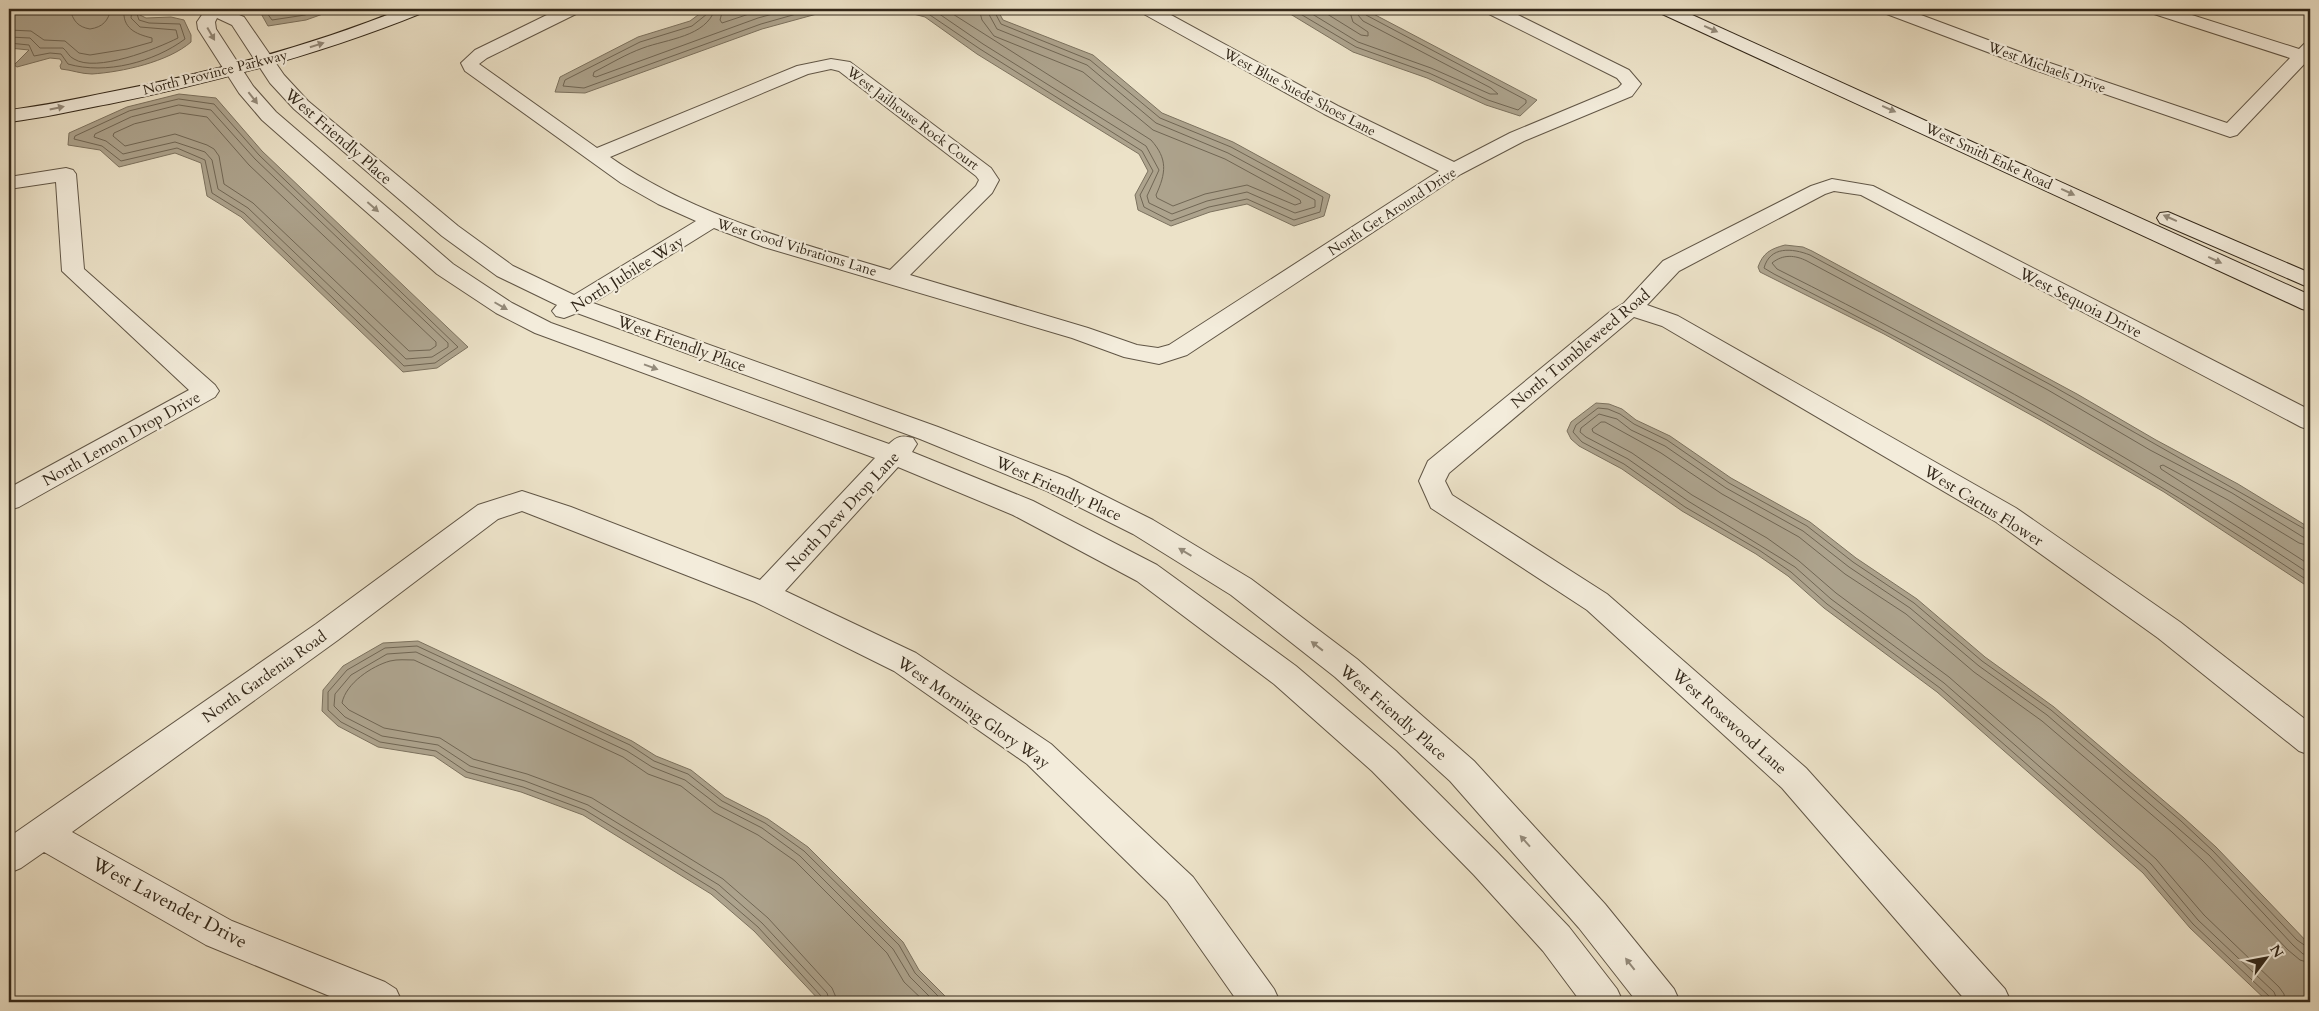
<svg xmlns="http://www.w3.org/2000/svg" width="2319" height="1011" viewBox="0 0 2319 1011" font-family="Cardo,serif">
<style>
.water{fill:#ada38d;stroke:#7c725f}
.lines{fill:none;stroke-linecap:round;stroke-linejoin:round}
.shore{stroke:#706654;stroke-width:1}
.street-casing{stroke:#615646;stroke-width:2}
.secondary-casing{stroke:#33281a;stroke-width:2}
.street{fill:#f3ecdb;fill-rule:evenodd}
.secondary{fill:#f3ecdb;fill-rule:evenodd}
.oneway{fill:#938a7a}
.labels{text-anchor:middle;stroke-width:4.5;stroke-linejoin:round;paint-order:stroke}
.far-street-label{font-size:14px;fill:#33281a;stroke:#f3ecdb}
.street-label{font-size:16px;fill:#33281a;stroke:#f3ecdb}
.near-street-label{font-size:19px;fill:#33281a;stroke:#f3ecdb}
</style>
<rect width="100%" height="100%" fill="#ece2c8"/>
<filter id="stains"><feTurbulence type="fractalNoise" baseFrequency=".004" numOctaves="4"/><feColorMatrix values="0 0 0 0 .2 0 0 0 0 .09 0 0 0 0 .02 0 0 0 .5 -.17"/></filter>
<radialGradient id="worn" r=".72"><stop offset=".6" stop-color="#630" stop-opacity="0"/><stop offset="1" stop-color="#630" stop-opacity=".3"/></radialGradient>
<g class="water">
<path d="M9,9h73c7,4 58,0 72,0l-14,6 6,3 25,-1 13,3 7,15v7c-23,20 -69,30 -99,32 -11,0 -20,-4 -31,-5l-1,-3 2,-4 -2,-3 -10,-1 -33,9 -3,-2 15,-15 -20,-2z"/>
<path d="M267,9h70l-31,11 -38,6 -9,-16z"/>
<path d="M706,9h129l-73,20 -177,64 -30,-1 5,-15 78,-40 52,-16z"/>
<path d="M894,9h103l6,11 90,35 69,58 71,29 97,53 -6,21 -30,10 -47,-22 -37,8 -39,14 -33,-16 -3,-15 13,-24 -9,-17 -162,-100 -52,-37z"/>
<path d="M1282,9h82l173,91 -17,16 -34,-11 -59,-27 -74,-26z"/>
<path d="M179,94l37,4 46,53 206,196 -31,21 -34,4 -162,-155 -34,-21 -6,-33 -26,-10 -56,14 -19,-17 -32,-5 1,-12 58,-26z"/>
<path d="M1785,245l18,2 9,4 265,143 79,46 82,44 72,44v60l-146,-96 -122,-71 -158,-87 -124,-62 -2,-5c5,-14 12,-18 27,-22z"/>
<path d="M1596,403l13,1 13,5 14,11 34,16 61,42 79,44 46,36 61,41 68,58 69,50 130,111 32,29 94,98v57h-42l-78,-74 -47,-55 -206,-181 -113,-84 -36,-32 -32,-22 -74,-43 -60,-42 -43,-23 -8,-7 -4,-8 4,-9z"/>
<path d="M418,641l214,100 24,15 35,14 34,27 43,22 40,28 95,95 16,28 32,32h-130l-67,-71 -43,-37 -128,-79 -62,-23 -56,-15 -31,-21 -56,-9 -40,-21 -16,-15 1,-21 20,-24 40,-23z"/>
</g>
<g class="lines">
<g class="shore">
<path d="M70,9c3,12 8,18 20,20 13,-2 18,-8 21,-20"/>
<path d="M264,9l8,11 33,-5 17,-6"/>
<path d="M709,9l-2,5 -15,12 -52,16 -75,38 -2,6 21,2 177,-64 53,-15"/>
<path d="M715,9c-9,28 -48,30 -72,39 -17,6 -33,16 -49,24l-1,4 3,1 162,-59 33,-9"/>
<path d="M723,9l-3,11 2,3 42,-14"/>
<path d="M913,9l14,4 53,36 162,102 11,20 -13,24 4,12 27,14 38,-14 38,-8 47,21 26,-8 3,-15 -92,-50 -71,-29 -70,-58 -89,-36 -8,-15"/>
<path d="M932,9l51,35 163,102 13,24 -12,26 2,7 23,11 35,-13 40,-9 48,21 20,-6v-7l-87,-47 -72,-30 -69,-58 -90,-36 -11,-20"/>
<path d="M945,9l206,131c17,19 15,33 5,55l1,3 16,8 32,-12 42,-9 48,20 6,-2 -1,-3 -75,-41 -72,-29 -70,-58 -89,-36 -12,-16 -3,-11"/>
<path d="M1292,9l64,38 73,26 59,27 30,10 8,-7v-3l-160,-85 -3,-6"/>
<path d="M1304,9l54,33 73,26 59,26h8l-7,-6 -128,-67 -5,-6 -1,-6"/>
<path d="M1319,9l42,26 7,1v-4l-15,-10 -4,-13"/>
<path d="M9,30l22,1 13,9 21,1 14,12 11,2 37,-6 25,-7v-4c-17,-4 -30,-10 -28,-29"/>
<path d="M9,37l21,1 10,10h23c4,3 6,9 11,11 22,14 82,-10 104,-21l-2,-8 -36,-3 -9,-9 1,-9"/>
<path d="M9,43l20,2 5,11 16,-3 11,1 7,10c38,11 86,-2 117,-25l-5,-15 -31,-1 -10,-3 -2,-6 4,-5"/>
<path d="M179,99l35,5 45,51 199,192 -23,16 -31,3 -160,-153 -32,-20 -7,-33 -28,-12 -56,13 -19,-15 -28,-7 1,-3 54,-25z"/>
<path d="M179,105l32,5 44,49 193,184v4l-16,10 -26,2 -158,-151 -30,-19 -6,-29 -7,-8 -30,-10 -52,12 -17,-13 -12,-4 1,-3 36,-17z"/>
<path d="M180,113l27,4 42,48 187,177v4l-6,4 -21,1 -156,-148 -29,-19 -5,-28 -5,-7 -7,-4 -32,-11 -50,12 -12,-10 1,-3 20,-9z"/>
<path d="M2310,532l-259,-147 -241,-130c-18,-7 -40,-9 -46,13l10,6c184,93 364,193 536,308"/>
<path d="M2310,538l-7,-1 -71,-44 -82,-43 -102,-60 -241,-129c-12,-6 -24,-7 -35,2l5,6c183,92 362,191 533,305"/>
<path d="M2310,546l-11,-3 -71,-43 -65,-35 -3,1 1,3 149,96"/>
<path d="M824,1002l-2,-5 -64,-70 -43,-37 -130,-80 -62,-23 -56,-15 -31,-21 -56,-9 -39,-20 -13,-12v-18l19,-22 38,-22 32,-2 213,99 24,16 34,13 34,27 43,22 39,28 95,94 16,28 29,29"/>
<path d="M830,1002l-3,-9 -65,-70 -43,-38 -131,-80 -63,-24 -55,-15 -32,-21 -56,-9 -37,-19 -11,-11 1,-12 16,-19 36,-21 29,-2 211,99 25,16 33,13 34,26 43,22 38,28 93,93 17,28 25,25"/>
<path d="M838,1002l-6,-14 -64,-70 -45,-39 -131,-81 -65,-24 -54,-15 -33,-21 -56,-10 -35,-18 -7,-7c4,-20 30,-37 48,-42 8,-2 16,-1 24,-1l209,97 25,17 33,12 33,26 44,23 37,26 92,92 17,29 21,20"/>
<path d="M2271,1002l-1,-5 -77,-73 -47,-55 -206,-181 -113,-84 -36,-32 -32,-22 -74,-43 -61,-43 -42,-22 -9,-10 3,-7 22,-17 10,1 12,5 14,10 33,16 62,43 78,43 46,36 61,41 68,58 69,49 130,111 32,30 84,89 13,9"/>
<path d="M2278,1002l-4,-10 -76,-72 -47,-56 -207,-181 -113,-84 -36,-32 -107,-66 -60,-42 -42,-22 -6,-5 1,-4 18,-14 18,5 14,11 34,16 61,42 77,43 46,36 61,41 69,58 68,49 162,140 84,90 10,9 7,1"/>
<path d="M2285,1002l-1,-8 -5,-7 -75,-72 -48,-56 -207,-182 -113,-84 -37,-32 -32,-23 -75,-43 -60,-42 -39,-21 -1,-3 9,-7h4l56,31 61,41 77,43 46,37 61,40 68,58 68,49 130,111 31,29 85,89 12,10 10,3"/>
</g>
<defs>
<g id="street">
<path d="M206,9h19l19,8 40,58 24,26 150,125 55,40 61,29 122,-74 -38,-17 -37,-21 -156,-112 -4,-8 14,-13 84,-41h21l-2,4 -91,45 -8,6 118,84 200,-82 34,-7 19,3 141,106 8,12 -7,13 -82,82 178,53 49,17 21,3 11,-3 270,-174 -115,-57 -182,-101 -2,-4h20l178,97 116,56 56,-29 108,-45 4,-4 -5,-6 -130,-65 -2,-4h21l123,61 12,14 -9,12 -108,45 -63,33 -274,181 -28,9 -35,-7 -52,-19 -308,-91 -50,-19 -121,75 345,124 129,50 86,43 98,59 106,80 117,102 131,143 69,85 6,13h-43l-58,-74 -129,-147 -115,-104 -104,-82 -98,-61 -86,-43 -127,-52 -343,-126 -13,5 -8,-2 -4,-5 5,-6 -60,-29 -55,-40 -148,-127 -24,-26 -38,-58 -15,-7 -2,4 1,7 37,57 23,26 177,152 59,39 39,20 338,121c8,-8 13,-9 24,-6l4,6 -5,8 121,49 124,64 139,101 100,85 102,102 71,74 48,62 6,13h-42l-38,-51 -69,-76 -102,-104 -98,-87 -137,-103 -124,-66 -115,-48 -113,124 131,62 135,91 142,133 81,112 6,13h-42l-71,-101 -140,-137 -133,-93 -139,-69 -233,-91 -24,8 -160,121 -266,192 160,89 153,61 11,7 6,13h-58l-138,-57 -162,-93 -23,16 -12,5v-36l307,-213 162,-119 44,-14 49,16 189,73 115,-122 -340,-125 -39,-20 -59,-39 -175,-154 -23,-27 -41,-64 -1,-7zM831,69l8,2 137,105 3,4 -3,6 -86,84c-97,-29 -196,-54 -280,-113l198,-83z"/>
<path d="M1882,9h23l142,53 180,61 63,-65 -139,-45 -2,-4h24l126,40 5,-5 6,-1v15l-73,77 -7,2 -195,-67 -151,-57z"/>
<path d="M66,168l7,2 3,4 8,95 131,116 4,6 -4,6 -196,110 -10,3v-22l180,-98 -127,-119 -6,-89 -47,7v-12z"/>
<path d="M1832,179l41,7 437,224v20l-9,-3 -440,-232 -27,-4 -9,3 -146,77 -32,34 31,11 338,192 164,114 130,101v32l-11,-4 -141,-113 -162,-116 -334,-196 -28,-9 -185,156 -4,8 7,14 155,99 199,174 199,221 6,13h-44l-185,-214 -195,-178 -156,-102 -12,-27 9,-20 183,-150 13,-8 39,-42 148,-75z"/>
</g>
<g id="secondary">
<path d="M402,9h22l-2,4c-101,41 -206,69 -313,91 -33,6 -66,14 -100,18v-12c34,-4 67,-11 101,-18 99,-19 198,-45 292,-83z"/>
<path d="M1658,9h21l631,286v16l-8,-2 -642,-296z"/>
<path d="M2168,212l142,61v15l-150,-65 -3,-5 3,-5z"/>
</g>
</defs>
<use href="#street" class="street-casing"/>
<use href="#secondary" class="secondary-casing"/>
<use href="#street" class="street"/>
<use href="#secondary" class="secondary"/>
</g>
<defs><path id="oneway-solid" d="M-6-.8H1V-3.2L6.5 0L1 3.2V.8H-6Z" transform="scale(1.25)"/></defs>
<g class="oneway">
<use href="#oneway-solid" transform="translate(1711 29) rotate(24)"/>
<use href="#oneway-solid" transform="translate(211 34) rotate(60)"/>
<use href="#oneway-solid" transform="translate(317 45) rotate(-18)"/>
<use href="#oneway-solid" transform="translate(253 98) rotate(52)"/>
<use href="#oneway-solid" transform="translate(57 108) rotate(-12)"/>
<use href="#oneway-solid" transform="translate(1889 109) rotate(24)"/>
<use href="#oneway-solid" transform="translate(2068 192) rotate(25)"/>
<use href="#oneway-solid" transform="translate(373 207) rotate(41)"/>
<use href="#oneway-solid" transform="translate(2170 218) rotate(-156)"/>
<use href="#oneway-solid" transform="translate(2215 260) rotate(25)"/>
<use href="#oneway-solid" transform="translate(501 306) rotate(30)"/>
<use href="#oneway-solid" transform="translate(651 367) rotate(20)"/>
<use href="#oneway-solid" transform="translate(1185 552) rotate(-149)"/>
<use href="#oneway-solid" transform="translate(1317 646) rotate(-142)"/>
<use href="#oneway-solid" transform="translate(1525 841) rotate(-132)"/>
<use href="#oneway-solid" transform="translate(1630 964) rotate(-128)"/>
</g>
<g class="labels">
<g class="far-street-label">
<text transform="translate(2047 67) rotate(20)" y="5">West Michaels Drive</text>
<text transform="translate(215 72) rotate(-14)" y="5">North Province Parkway</text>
<text transform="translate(1300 92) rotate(28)" y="5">West Blue Suede Shoes Lane</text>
<text transform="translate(913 118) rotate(37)" y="5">West Jailhouse Rock Court</text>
<text transform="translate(1989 156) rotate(25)" y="5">West Smith Enke Road</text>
<text transform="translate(1392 211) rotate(-33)" y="5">North Get Around Drive</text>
<text transform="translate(797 247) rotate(17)" y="5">West Good Vibrations Lane</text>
</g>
<g class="street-label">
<text transform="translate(339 136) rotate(41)" y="6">West Friendly Place</text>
<text transform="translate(627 273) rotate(-32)" y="6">North Jubilee Way</text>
<text transform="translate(2081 302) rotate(27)" y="6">West Sequoia Drive</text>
<text transform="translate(682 343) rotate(20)" y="6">West Friendly Place</text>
<text transform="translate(1580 348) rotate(-40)" y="6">North Tumbleweed Road</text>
<text transform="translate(121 438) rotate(-29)" y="6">North Lemon Drop Drive</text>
<text transform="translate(1059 488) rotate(24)" y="6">West Friendly Place</text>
<text transform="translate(1984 505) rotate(32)" y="6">West Cactus Flower</text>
<text transform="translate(842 511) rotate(-47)" y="6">North Dew Drop Lane</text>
<text transform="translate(264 676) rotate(-35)" y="6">North Gardenia Road</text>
<text transform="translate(974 712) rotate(35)" y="6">West Morning Glory Way</text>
<text transform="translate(1394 712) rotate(41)" y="6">West Friendly Place</text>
<text transform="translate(1730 721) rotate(42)" y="6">West Rosewood Lane</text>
</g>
<g class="near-street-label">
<text transform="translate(170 902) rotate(28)" y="7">West Lavender Drive</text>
</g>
</g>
<rect width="2319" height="1011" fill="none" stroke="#ece2c8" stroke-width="30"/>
<rect x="10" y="10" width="2299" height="991" fill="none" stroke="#33281a" stroke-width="2.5"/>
<rect x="15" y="15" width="2289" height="981" fill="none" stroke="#33281a"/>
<g transform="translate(2266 958) rotate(58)" stroke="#f3ecdb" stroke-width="4" paint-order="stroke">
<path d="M0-4L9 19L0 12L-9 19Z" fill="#33281a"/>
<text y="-8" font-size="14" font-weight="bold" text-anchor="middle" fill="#33281a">N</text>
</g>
<rect width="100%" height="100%" filter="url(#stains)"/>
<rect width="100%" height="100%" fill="url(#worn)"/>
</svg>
